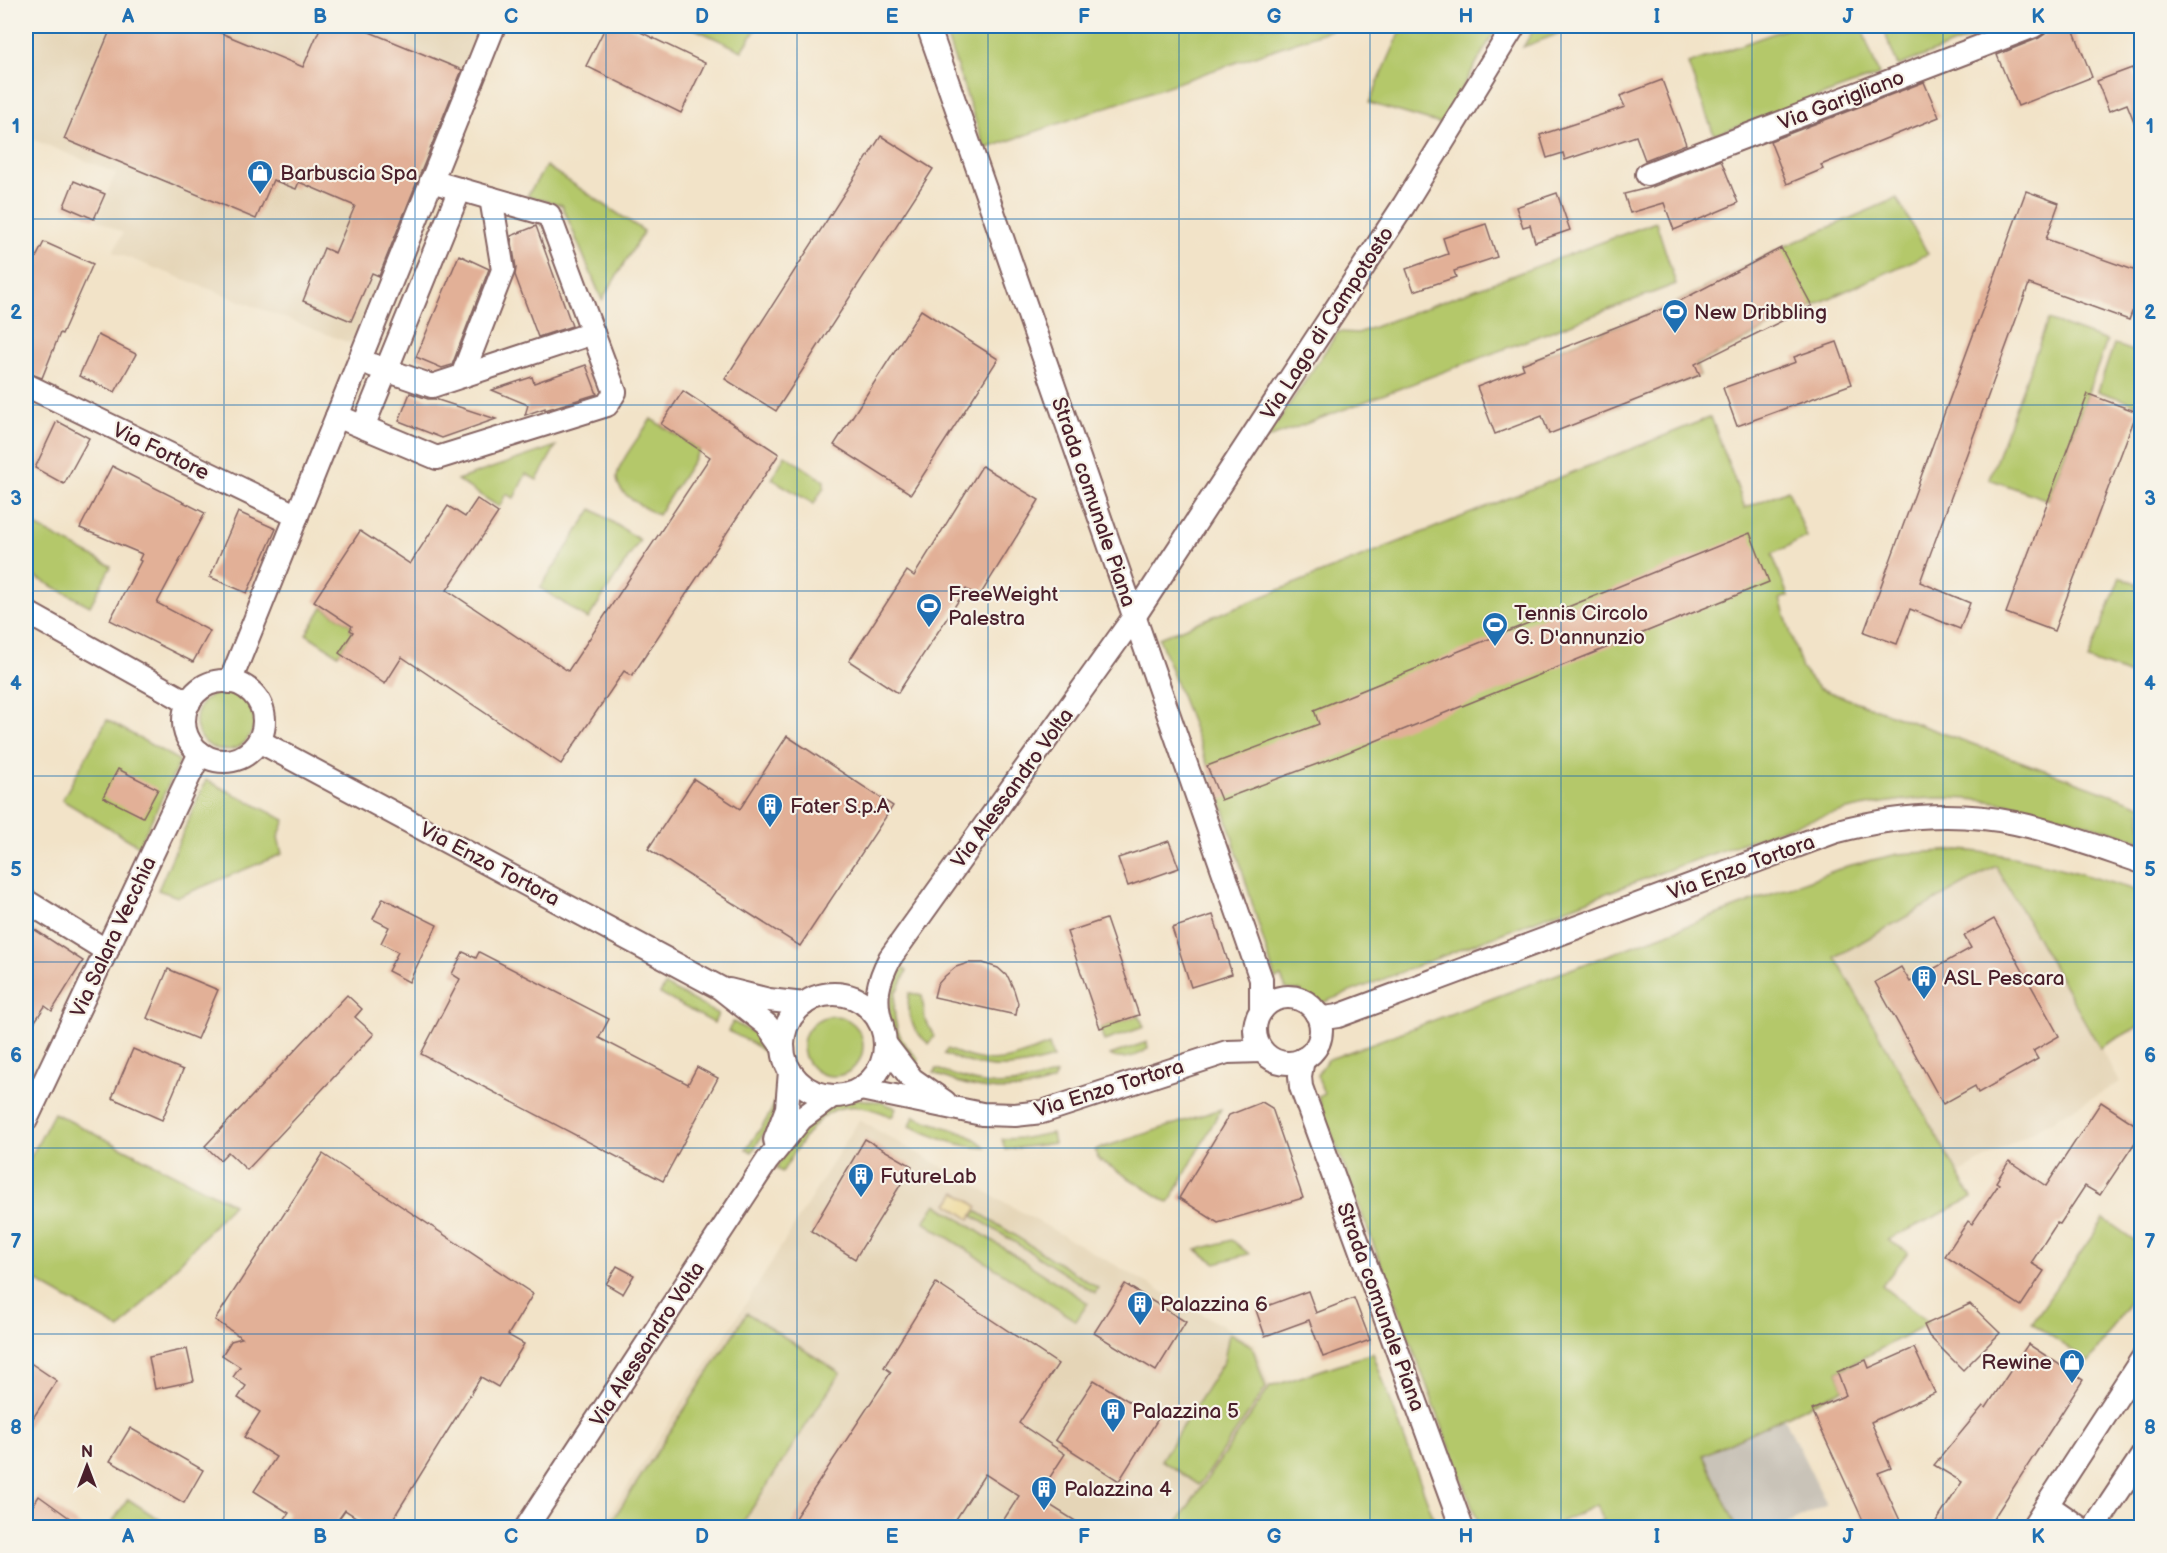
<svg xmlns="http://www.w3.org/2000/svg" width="2167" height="1553" viewBox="0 0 2167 1553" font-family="'Balsamiq Sans',sans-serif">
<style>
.built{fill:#e5d5b7}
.industrial{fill:#c9c3b8}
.green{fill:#b4c86b;stroke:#7f744b;stroke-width:1.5}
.sand{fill:#eeda9e;stroke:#9c7c64;stroke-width:1.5}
.building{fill:#e2b097}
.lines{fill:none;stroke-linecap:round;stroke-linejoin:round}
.minor-casing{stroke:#856462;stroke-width:26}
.minor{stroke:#fff;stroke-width:22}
.grid{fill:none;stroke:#1f6fb2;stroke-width:1.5;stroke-opacity:0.55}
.labels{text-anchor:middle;stroke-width:4.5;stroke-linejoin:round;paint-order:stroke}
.street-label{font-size:21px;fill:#4a1f2b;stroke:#f7f3e8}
.poi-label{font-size:21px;fill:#4a1f2b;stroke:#f7f3e8;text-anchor:start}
.neatline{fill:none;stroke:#1f6fb2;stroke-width:2}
.grid-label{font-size:20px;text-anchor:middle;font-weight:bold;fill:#1f6fb2}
</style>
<rect width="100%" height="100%" fill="#f7f3e8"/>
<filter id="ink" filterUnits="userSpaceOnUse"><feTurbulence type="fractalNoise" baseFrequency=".0167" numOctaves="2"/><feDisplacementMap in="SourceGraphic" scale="12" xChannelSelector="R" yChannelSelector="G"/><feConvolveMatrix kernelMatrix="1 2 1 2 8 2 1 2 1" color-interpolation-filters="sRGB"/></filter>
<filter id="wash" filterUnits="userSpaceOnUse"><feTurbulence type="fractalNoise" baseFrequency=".008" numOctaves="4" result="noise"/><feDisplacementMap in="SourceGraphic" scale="24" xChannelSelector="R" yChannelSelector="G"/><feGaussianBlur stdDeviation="1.35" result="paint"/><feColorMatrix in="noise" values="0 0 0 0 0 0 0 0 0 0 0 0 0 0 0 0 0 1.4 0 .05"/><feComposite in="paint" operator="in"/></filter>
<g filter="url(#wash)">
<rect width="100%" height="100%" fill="#f2e3c8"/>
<g class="built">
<path d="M26,26h460l-134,318 -239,-92 10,-19 -27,-14 20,-46 -90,-36z"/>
<path d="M1996,866l124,216 -161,92 -124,-217z"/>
<path d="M859,1120l396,224 15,43 -96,140 -573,1 151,-234z"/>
</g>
<path class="industrial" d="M1784,1417l43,88 -47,22h-43l-34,-72z"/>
<g class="green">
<path d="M689,26h69l-16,25z"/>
<path d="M943,26h399l-357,123z"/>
<path d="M1403,26h95l-57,98 -72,-21z"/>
<path d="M1536,26h43l-56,21z"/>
<path d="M1794,26h67l18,49 -165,60 -26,-71z"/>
<path d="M1882,26h89l4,10 -77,30z"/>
<path d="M546,166l98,65 -42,69 -40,-95 -35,-9z"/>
<path d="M1897,198l31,56 -116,52 -116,58 4,11 -151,58 -27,-69 150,-59 109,-57z"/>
<path d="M1656,222l20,62 -410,155 72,-107 20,1z"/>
<path d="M2048,320l59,21 -59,159 -59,-21z"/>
<path d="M2114,344l27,10v52l-43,-15z"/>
<path d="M1711,417l34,91 43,-18 19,47 -35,17 16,42 -8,3 22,70 16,19 323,117v36c-65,-21 -129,-43 -198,-43 -91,0 -174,36 -259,66 -122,45 -243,93 -365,140l-19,-13 -14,-2 -5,-12 -6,2 -54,-179 -62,-162z"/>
<path d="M651,419l49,31 -42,65c-9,-5 -20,-10 -28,-17 -6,-4 -12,-11 -13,-19 -2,-13 26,-47 34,-60z"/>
<path d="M556,446l-19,34 -11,-6 -12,24 -8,-4 -7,13 -42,-27z"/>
<path d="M785,455l39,26v6l-10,17 -42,-25z"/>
<path d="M592,509l48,31 -52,79 -48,-31z"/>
<path d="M26,521l85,45 -21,40 -64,-34z"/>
<path d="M2120,577l16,6 1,9 4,5v68l-4,12 -49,-17z"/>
<path d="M323,607l29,19 -2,4 3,2 -15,23 -32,-21z"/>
<circle cx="225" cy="721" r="29"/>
<path d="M107,720l73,41 -41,85 -77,-46z"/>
<path d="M206,780l79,40 -7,17 4,17 -104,43 -20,-7z"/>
<path d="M1959,850c63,4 122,24 182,42v133l-41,23 -104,-182 -161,91 137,241 -84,42 20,12 -26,34 47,37 -92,49 7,17 -141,66 34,72h-141v-4l7,-3 -6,-15 -47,22h-70l-161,-427 -1,-3 6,-3 -7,-19 10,-15 520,-194 51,-12z"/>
<path d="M902,968l5,3 -9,19h-2c-5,28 0,50 23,69l-2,5c-33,-29 -36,-58 -15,-96z"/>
<path d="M665,985l53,29 -4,9 -54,-29z"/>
<path d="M909,993l13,2 3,24 9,17 -5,8c-17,-13 -23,-30 -20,-51z"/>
<path d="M1139,1015l5,12 -40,14 -4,-13z"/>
<circle cx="833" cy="1046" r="30"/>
<path d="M733,1022l19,10 21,18 9,20v34l-30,48 -6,-3c20,-28 50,-64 19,-96 -10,-10 -25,-16 -37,-22z"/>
<path d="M1147,1042l1,6c-8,8 -28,14 -38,7z"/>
<path d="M1049,1045l4,13c-45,13 -64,13 -109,-4l3,-5c46,19 58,13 102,-4z"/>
<path d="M937,1069c49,19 68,21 119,5l-3,7c-40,15 -80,10 -119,-8z"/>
<path d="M857,1099l24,3 15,6 -4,9c-62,-30 -80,8 -110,55l-6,-4 26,-41 35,-25z"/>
<path d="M1221,1109l-52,94 -71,-44 -3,-9z"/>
<path d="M54,1113l179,91 -113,125 -94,-54v-109z"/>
<path d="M914,1116c23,11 56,14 72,32 -28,-1 -51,-11 -76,-22z"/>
<path d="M1052,1133l2,10 -49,7 -3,-11 23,-1z"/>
<path d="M936,1204l152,99 -12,18 -152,-99z"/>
<path d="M976,1211l122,77 -3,5 -122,-77z"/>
<path d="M2104,1219l37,26v40l-52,77 -57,-39z"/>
<path d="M1232,1240l17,14 -33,9 -20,-13z"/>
<path d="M747,1313l93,60 -100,154h-132z"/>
<path d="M1229,1333l23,13 14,42 -67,97 -38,-25 63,-99z"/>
<path d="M1373,1353l64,174h-263l96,-140z"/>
<path d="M128,1499l43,28h-62z"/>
</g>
<path class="sand" d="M956,1192l22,15 -8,12 -22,-15z"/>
<g id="blocks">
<g class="building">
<path d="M112,26h92l99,41 18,-41h34l107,44 -83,206 -7,-3 -21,48 -48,-20 21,-53 11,5 20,-47 -56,-24 -3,7 -23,-9 -17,39 -192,-80z"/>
<path d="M606,26h22l77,37 -24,50 -95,-47z"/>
<path d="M2047,26h25l20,51 -74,29 -21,-51 42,-17 6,-4z"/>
<path d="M2132,68l10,26 -1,45 -14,-35 -18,7 -12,-30z"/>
<path d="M1662,80l24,64 -41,16 -9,-24 -71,24 -2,-7 -16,5 -7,-23 85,-28 -5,-11z"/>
<path d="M1924,82l15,35 -118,48 2,4 -36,15 -17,-43z"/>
<path d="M881,136l52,33 -157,242 -51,-32z"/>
<path d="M1721,160l17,43 -64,27 -10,-27 -34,10 -6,-19 28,-7z"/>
<path d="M74,181l31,13 -11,25 -30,-13z"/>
<path d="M2026,191l33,12 -13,36 96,34v13l-13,34 -100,-36 -109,298 50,21 -10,26 -50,-20 -13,35 -33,-12z"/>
<path d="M1557,193l13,37 -35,12 -5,-17 -7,2 -7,-20z"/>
<path d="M1486,224l11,33 -43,14 2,6 -42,14 -8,-22 42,-15 -5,-16z"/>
<path d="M536,226l36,100 -34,11 -23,-62 1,-7 -5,-32z"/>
<path d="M44,242l49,22 -31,70 -2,-1 -18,45 -16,-6v-95z"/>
<path d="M1781,248l31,58 -117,58 5,11 -151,59 -7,-18 -47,18 -18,-47 47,-18 -2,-5 150,-59z"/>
<path d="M459,255l30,14 -37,96 -10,3 -26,-11z"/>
<path d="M921,310l77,49 -87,135 -77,-49z"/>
<path d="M98,335l38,19 -21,38 -36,-16z"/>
<path d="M1837,342l15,42 -115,42 -14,-38 73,-26 -2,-5z"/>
<path d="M586,365l11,29 -52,16v-2l-20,7 3,-10 -36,-15 40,-13 2,6z"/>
<path d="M683,391l96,63 -147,222 -8,-5 -63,93 -159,-107 -17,27 -46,-31 14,-21 -3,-2 2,-4 -38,-25 46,-70 50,33 38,-58 17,11 12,-18 21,14 -51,77 121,81 142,-214 -49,-33z"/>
<path d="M410,393l18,6h7l61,20 -54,19 -43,-17z"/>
<path d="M2088,394l49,18 -83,219 -48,-18z"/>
<path d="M57,421l32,17 -25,46 -29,-16z"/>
<path d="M112,466l93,47 -48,90 53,28 -17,31 -83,-42 31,-59 -2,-1 3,-6 -62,-26z"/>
<path d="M982,466l57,34 -60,97 -13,-8 -68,104 -49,-32 58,-90 7,5z"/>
<path d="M238,512l38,17 -29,64 -37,-16z"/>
<path d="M1750,533l19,49 -433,175 -115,43 -14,-34 112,-42 -5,-14z"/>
<path d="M787,736l106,70 -93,140 -152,-97 46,-70 46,30z"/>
<path d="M118,769l40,20 -15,28 -40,-20z"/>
<path d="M1169,841l10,27 -51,18 -10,-28z"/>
<path d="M383,898l54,27 -28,57 -21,-11 10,-19 -17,-9 8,-16 -16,-8z"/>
<path d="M1213,915l19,59 -41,13 -19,-59z"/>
<path d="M1106,919l33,96 -39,13 -33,-96z"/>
<path d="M1994,919l65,117 -26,15 5,8 -60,34 -3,-7 -32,18 -68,-122 26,-15 9,15 61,-34 -7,-12z"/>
<path d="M26,924l57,37 -31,50 -7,-5 -19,29z"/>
<path d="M463,952l13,6 3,-6 130,67 -10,19 89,46 9,-17 21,11 -55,103 -242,-127 39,-75 -8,-5z"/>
<path d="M968,963h15l15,5 10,9 6,13 4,13 -2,12 -82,-18 3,-12 8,-9 11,-9z"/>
<path d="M168,969l50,21 -21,49 -50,-21z"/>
<path d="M347,995l15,14 -7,8 19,17 -127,136 -19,-18 -8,8 -15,-14z"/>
<path d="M133,1049l50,21 -21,50 -50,-22z"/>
<path d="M1262,1102l10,6 31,90 -85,25 -39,-25 50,-83z"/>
<path d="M2101,1102l41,27v3l-42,63 -15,-9 -25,38 -3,-1 -26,40 13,8 -23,35 -76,-50 23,-35 4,3 27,-40 -3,-2 13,-21 37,25z"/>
<path d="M865,1139l47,27 -57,93 -44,-28z"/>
<path d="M323,1154l210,140 -25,41 16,9 -26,43 -17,-10 -93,150h-17l-26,-17 -12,17h-54l10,-14 -35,-22 22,-34 -32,-20 16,-25 -22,-14 8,-12 -13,-9 7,-10 -18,-12 9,-14 11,-3 -27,-18z"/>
<path d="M617,1266l17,9 -11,19 -17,-10z"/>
<path d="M936,1283l122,81 -39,59 46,31 -28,43 48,30h-86l20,-31 -34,-22 -34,53h-162l102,-155 -7,-5z"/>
<path d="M1125,1284l61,38 -30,49 -62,-38z"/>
<path d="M1308,1291l8,22 38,-15 16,42 -47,17 -14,-37 -44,16 -9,-26z"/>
<path d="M1970,1304l30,29 -37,37 -34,-34 -5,-11z"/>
<path d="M2028,1344l55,36 -95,147h-55l29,-45 -28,-17 49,-59 3,2z"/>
<path d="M1914,1348l21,45 -64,29 20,46 -13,5 25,54h-37l-54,-117 34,-15 -9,-23 29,-12 3,8z"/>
<path d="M187,1349l7,32 -39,8 -6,-32z"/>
<path d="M26,1360l31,21 -31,48z"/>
<path d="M1094,1380l64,39 -39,62 -64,-41z"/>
<path d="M130,1428l73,42 -19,33 -74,-42z"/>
<path d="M39,1496l43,31h-56v-11z"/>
</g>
</g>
</g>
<g filter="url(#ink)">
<use href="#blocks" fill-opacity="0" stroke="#856462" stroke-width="1.5"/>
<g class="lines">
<defs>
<g id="minor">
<path d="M928,26l333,953v32"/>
<path d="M1647,174l387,-148"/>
<path d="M372,365l60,21 161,-53"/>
<path d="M462,376l41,-106 -12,-72"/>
<path d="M26,385l271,131"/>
<path d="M337,416l100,42 170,-53 8,-13 -66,-177 -118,-34"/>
<path d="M363,427l97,-238"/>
<path d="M26,612l163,91"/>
<circle cx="224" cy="721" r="40"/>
<path d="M230,682l264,-656"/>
<path d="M259,741l461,247 47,37 15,21"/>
<path d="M26,901l81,50"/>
<path d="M729,990l40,10 35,4"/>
<circle cx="834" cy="1045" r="51"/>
<circle cx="1288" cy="1030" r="33"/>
<path d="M1316,1013l8,5 14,-2 496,-184c59,-16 120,-22 181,-9 43,9 85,25 127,39"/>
<path d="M882,1025c-9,-26 -4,-44 8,-67l244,-341 270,-412 110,-179"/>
<path d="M886,1045l26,34 33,23"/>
<path d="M1303,1059l-3,17 1,11 161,441"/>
<path d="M861,1089l121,25 33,1 27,-3 185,-60 35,-1"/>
<path d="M26,1120l174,-367"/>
<path d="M775,1140l12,-32 3,-37"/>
<path d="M2047,1505l33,23"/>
<path d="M526,1528l241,-367 34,-42 30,-22"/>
<path d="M2032,1528l110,-169"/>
<path d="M2094,1528l48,-72"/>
</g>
</defs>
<use href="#minor" class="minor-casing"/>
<use href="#minor" class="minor"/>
</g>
</g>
<path class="grid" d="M224,26v1502M415,26v1502M606,26v1502M797,26v1502M988,26v1502M1179,26v1502M1370,26v1502M1561,26v1502M1752,26v1502M1943,26v1502M26,219h2116M26,405h2116M26,591h2116M26,776h2116M26,962h2116M26,1148h2116M26,1334h2116"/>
<defs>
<symbol id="shop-pin" viewBox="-11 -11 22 30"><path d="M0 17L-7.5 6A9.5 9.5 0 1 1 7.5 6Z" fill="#1f6fb2" stroke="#f7f3e8"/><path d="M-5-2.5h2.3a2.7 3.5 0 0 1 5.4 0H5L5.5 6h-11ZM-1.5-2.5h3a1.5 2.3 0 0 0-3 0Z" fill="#fff"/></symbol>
<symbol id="stadium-pin" viewBox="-11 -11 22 30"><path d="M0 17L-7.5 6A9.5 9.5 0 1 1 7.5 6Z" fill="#1f6fb2" stroke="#f7f3e8"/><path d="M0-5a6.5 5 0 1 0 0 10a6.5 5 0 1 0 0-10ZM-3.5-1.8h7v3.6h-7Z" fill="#fff"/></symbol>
<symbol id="building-pin" viewBox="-11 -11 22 30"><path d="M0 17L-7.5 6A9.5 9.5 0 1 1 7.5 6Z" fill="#1f6fb2" stroke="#f7f3e8"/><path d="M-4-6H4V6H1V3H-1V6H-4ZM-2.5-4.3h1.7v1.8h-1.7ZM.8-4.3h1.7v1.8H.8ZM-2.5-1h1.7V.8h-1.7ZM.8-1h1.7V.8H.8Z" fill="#fff"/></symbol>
</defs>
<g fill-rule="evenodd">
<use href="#shop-pin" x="245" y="158" width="30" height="40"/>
<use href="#stadium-pin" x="1660" y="297" width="30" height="40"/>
<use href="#stadium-pin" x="914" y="591" width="30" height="40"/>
<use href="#stadium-pin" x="1480" y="610" width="30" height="40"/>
<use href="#building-pin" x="755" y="791" width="30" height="40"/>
<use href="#building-pin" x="1909" y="963" width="30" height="40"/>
<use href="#building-pin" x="846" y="1161" width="30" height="40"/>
<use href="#building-pin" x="1125" y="1289" width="30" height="40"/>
<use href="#shop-pin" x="2057" y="1347" width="30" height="40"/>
<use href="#building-pin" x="1098" y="1396" width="30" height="40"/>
<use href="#building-pin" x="1029" y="1474" width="30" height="40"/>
</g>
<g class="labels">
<g class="street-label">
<text transform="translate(1841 100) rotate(-21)" y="7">Via Garigliano</text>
<text transform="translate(1327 323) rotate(-57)" y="7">Via Lago di Campotosto</text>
<text transform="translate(161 451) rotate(26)" y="7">Via Fortore</text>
<text transform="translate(1094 502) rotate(71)" y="7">Strada comunale Piana</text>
<text transform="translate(1012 788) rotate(-54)" y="7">Via Alessandro Volta</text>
<text transform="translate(490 864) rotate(28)" y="7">Via Enzo Tortora</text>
<text transform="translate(1741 867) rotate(-20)" y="7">Via Enzo Tortora</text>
<text transform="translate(113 937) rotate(-65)" y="7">Via Salara Vecchia</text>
<text transform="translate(1109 1088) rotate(-17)" y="7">Via Enzo Tortora</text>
<text transform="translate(1381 1307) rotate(70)" y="7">Strada comunale Piana</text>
<text transform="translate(647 1344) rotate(-57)" y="7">Via Alessandro Volta</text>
</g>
<g class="poi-label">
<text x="280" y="180">Barbuscia Spa</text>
<text x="1694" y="319">New Dribbling</text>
<text x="948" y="601">FreeWeight<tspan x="948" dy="24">Palestra</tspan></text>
<text x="1514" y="620">Tennis Circolo<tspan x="1514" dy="24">G. D'annunzio</tspan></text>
<text x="790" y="813">Fater S.p.A</text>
<text x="1944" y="985">ASL Pescara</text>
<text x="880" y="1183">FutureLab</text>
<text x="1160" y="1311">Palazzina 6</text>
<text x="2052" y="1369" text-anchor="end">Rewine</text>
<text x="1132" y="1418">Palazzina 5</text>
<text x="1064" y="1496">Palazzina 4</text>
</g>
</g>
<rect width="2167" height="1553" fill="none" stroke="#f7f3e8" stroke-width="66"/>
<g transform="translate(87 1466)" stroke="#f7f3e8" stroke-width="4.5" paint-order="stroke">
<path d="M0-4.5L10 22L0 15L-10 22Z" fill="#4a1f2b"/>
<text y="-9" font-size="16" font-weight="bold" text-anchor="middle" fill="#4a1f2b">N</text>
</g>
<rect x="33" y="33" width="2101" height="1487" class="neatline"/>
<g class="grid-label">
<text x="128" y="23">A</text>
<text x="320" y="23">B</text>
<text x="511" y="23">C</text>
<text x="702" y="23">D</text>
<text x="892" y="23">E</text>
<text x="1084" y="23">F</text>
<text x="1274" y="23">G</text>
<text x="1466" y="23">H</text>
<text x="1657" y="23">I</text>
<text x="1848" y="23">J</text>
<text x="2038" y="23">K</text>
<text x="16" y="133">1</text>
<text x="2150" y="133">1</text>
<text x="16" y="319">2</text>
<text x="2150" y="319">2</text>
<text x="16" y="505">3</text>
<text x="2150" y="505">3</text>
<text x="16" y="690">4</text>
<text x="2150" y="690">4</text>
<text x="16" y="876">5</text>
<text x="2150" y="876">5</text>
<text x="16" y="1062">6</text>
<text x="2150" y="1062">6</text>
<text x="16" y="1248">7</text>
<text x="2150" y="1248">7</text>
<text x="16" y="1434">8</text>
<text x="2150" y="1434">8</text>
<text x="128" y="1543">A</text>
<text x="320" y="1543">B</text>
<text x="511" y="1543">C</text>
<text x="702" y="1543">D</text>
<text x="892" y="1543">E</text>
<text x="1084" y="1543">F</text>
<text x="1274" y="1543">G</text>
<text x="1466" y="1543">H</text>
<text x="1657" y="1543">I</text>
<text x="1848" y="1543">J</text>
<text x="2038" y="1543">K</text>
</g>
</svg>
